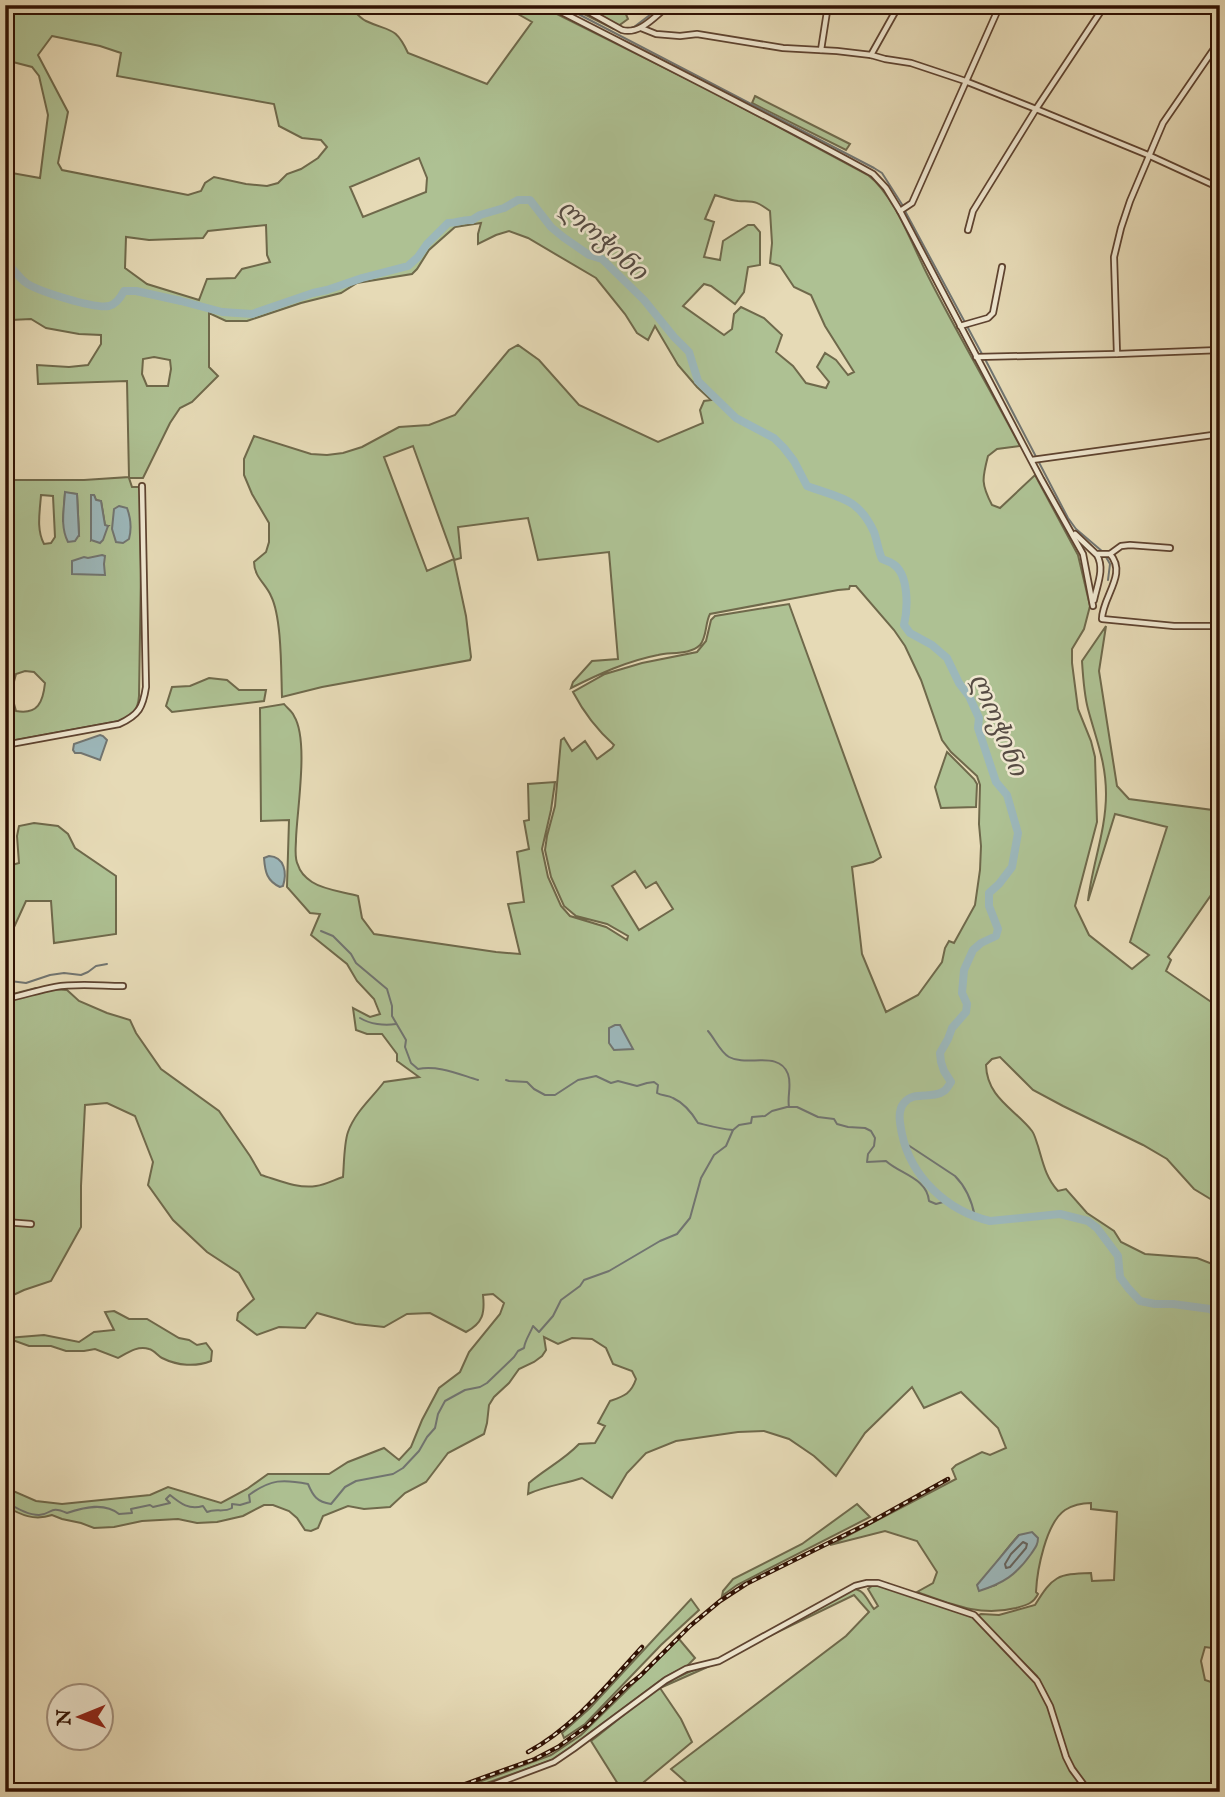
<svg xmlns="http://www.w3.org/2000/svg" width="1225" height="1797" viewBox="0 0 1225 1797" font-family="'IM FELL English','Noto Serif Georgian',serif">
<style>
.green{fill:#aec193;stroke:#6f694b;stroke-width:2;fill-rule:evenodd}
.water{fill:#9cb7ba;stroke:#717571;stroke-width:2}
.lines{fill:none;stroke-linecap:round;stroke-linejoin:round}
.shore{stroke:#66645e;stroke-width:2}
.stream{stroke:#717571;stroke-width:2}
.canal{stroke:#9cb7ba;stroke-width:4.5}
.river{stroke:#9cb7ba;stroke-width:8}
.minor-casing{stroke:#5e4330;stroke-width:8}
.minor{stroke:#efe7d0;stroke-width:4.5}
.rail-casing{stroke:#301103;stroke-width:4.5}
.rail{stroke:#efe7d0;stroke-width:2;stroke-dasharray:5;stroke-linecap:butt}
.labels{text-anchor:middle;stroke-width:5;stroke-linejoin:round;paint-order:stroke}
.water-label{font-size:26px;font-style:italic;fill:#564b43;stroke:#efe7d0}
</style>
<rect width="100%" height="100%" fill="#e6dab6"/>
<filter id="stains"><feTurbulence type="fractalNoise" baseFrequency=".00286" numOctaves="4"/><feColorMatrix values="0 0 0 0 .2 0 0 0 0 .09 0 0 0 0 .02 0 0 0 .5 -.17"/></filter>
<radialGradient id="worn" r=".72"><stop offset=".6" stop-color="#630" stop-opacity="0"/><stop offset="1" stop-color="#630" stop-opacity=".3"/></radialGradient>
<g class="green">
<path d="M5,5h344c5,5 10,13 17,16 23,11 29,4 42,32l79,31 45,-62 -30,-17h37l174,87 155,83c27,21 44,70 60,101 29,57 62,113 92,170l-23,3 -9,7c-6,23 -7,28 4,49l8,3 35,-33 43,80 12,51 -6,23 -12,20v14l6,46 13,32 4,16 2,65 -22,84 14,29 43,34 17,-14 -19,-13 37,-115 -52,-13 -27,87c4,-36 18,-70 18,-107 0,-32 -10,-55 -18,-85 -4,-15 -5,-32 -6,-48l24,-35 -7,45 18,115 12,13 91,12v80l-4,-3 -48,69 3,3 -5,11 54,37v202l-8,-10 -18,-11 -27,-30 -24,-14 -80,-39 -30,-16 -33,-33 -8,2 -6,6c1,33 29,44 46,66 3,4 4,10 6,15 5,17 8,32 20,45l8,-2 21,24 27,18 7,11 24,12 52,4 23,9v382l-15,-2 -4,14 4,19 15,5v107h-128l-22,-30 -19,-59 -14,-27 -60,-60 4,-2 18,1 36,-10c18,-29 22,-31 56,-32l1,8 22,-1 3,-68 -26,-3v-6c-9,0 -18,2 -26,7 -19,13 -28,60 -29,82l2,2c-5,10 -12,11 -22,14 -37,9 -65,-4 -99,-16l16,-9 4,-11 -20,-31 -32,-10 -55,14 126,-66 -4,-10 4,-4 26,-13 8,3 16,-7 -8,-20 -37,-36 -37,16 -12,-21 -47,46 -29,43 -22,-20 -25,-17 -25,-8 -26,1 -62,9 -30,12 -19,20 -15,25 -30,-20c-18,6 -37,8 -54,16l1,-11c16,-14 35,-23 50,-39l16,-1 10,-17 -7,-3 12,-22c14,-5 21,-7 26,-22l-4,-8 -19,-7 -7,-16 -14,-9 -20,-1 -14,6 -14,-7 2,13 -4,6 -8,6 -15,7 -10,14 -15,14 -5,8 -2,18 -3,11 -36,19 -22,29 -21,11 -15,14 -26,2 -16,-3 -25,10 -5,12 -7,3 -6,-1 -8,-12 -8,-7 -16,-6h-9l-21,11 -26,6 -20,1 -19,-4 -36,2 -28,6 -20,1 -13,-5 -19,-4 -10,-4c-18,6 -31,0 -47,-9v-24l8,9 23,10 26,3 88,-9 18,-8 53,16 26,-14 21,-15h61l19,-12 36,-14 15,12 12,-13 11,-27 17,-32 21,-16 9,-20 31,-38 4,-11 -11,-9 -10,1c2,18 0,28 -17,37l-36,-19 -23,1 -23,13 -28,-3 -39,-11 -12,15 -26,-1 -22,8 -20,-15 1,-7 16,-14 -15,-26 -32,-21 -34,-32 -25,-35 5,-23 -18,-46 -28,-13 -22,2 -4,81v41l-30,54 -27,9 -19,9v-303l31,-8 31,2 12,11 28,12 23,7 6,13 25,36 58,42 31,45 11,19c17,5 37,14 55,11 9,-1 18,-6 27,-9 1,-12 1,-34 5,-45 7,-20 24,-34 36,-50l35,-5 -22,-16v-7l-15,-20h-15l-11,-4 -3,-22 17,9 10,-3 -6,-15 -17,-18 -10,-17 -36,-29 9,-21 -10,-1 -23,-26 2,-67 -28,1 -1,-113 24,-4c3,4 8,7 10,12 15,24 3,93 2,123 0,8 -2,19 2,26 2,7 8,13 14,17 12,8 32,10 46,14l4,22 12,16 122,18 24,2 -12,-50 16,-2 -7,-50 12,-3 -5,-28 5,-1 -1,-36 27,-2 -4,28 -9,39 6,28 13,29 9,10 36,11 21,13 1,-4 -21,-12 -31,-8 -12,-10 -13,-29 -6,-27 2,-14 8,-30 6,-66 3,-2 8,13 13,-10 12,18 15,-11 2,-3c-18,-16 -30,-32 -41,-53l32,-18 37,-11 55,-11 9,-11 5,-21 4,-4 74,-12 92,253 -8,5 -21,5 10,87 24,58 32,-17 24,-33 3,-14 4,-7 5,2 21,-38 5,-35 1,-24 -2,-22 1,-39 -3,-9 -26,-24 -9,-12 -21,-60 -16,-34 -11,-16 -38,-44h-6l-1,3 -11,1 -128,24c-5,9 -3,23 -10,31 -10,10 -30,7 -42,10 -31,6 -59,19 -87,33l2,-6 19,-21 26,-2 -9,-107 -71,8 -10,-42 -70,9 3,31 -7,2 12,56 5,41 -1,3 -148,27 -40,10c-1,-25 0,-79 -11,-101 -5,-12 -17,-19 -17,-34l12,-10 3,-10v-19l-17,-29 -8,-19v-16l10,-23 57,18 16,1 16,-2 19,-6 37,-20 30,-2 26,-10 54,-65 9,-5 21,15 40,45 79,37 45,-19 -3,-13 4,-9 7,-1 -14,-13 -19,-22 -23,-39 -7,14 -11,-7 -12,-19 -29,-36 -68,-40 -19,-7 -13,4 -18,9v-10l3,-11 -26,4 -26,23 -12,19 -5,5 -55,9 -16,10 -40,10 -54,18h-21l-17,-8v54l9,9 -26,26 -12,6 -10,15 -27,55h-14l3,9h7l1,2 1,81 -2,126c-1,15 -7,20 -20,25l-114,21v-262h79l45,-3 -2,-96 -89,3 -1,-19 32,2 19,-2 13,-21v-9l-22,-1 -33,-6 -15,-9 -20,1 -6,-4v-162l2,6 -1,12 34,6 8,-63 -9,-39 -7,-9 -27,-7zM52,36l48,10 21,7 -4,23 157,28 5,22 23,12 19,2 6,7 -9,11 -17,11 -14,5 -9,9 -11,3 -21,-2 -32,-7 -9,6 -4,8 -13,4 -126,-25 -4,-7 10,-51 -30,-57zM419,158l8,20 -1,14 -63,25 -13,-30zM715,195c7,2 15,5 23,6 17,1 17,-1 32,10l2,32 -2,20 10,3 14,21 17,8 14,31 29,46 -6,3 -12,-15 -11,-7 -8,14 12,15 -3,6 -20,-5 -13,-17 -17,-14 6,-17 -18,-17 -23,-11 -7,7 -2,15 -8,6 -41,-29 21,-22 7,2 24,18 9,-12 4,-25 12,-2v-33l-6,-7h-6l-25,16 -3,19 -16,-3 10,-35 -9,-3zM266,225l1,30 3,7 -28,7 -7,9 -28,1 -8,21 -52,-16 -22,-16 1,-31 23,3 54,-2 5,-7zM154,357l16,3 1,9 -3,17h-21l-5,-12 1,-15zM413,446l41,113 -27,12 -43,-114zM65,493l12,1 2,41 -16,-14zM41,495l12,1 2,41 -4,6 -7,1c-8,-15 -4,-33 -3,-49zM94,495l2,5 5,1 4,25h3l-17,14zM25,671l9,1 11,11c-2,19 -7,32 -29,28l-5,-18 5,-19zM635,871l11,17 10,-6 17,27 -34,21 -27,-44zM1019,1535l-23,50 -17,5 -1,-5c15,-16 26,-34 41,-50z"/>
<path d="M566,5h56l6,14 -14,10z"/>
<path d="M755,96l95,48 -4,6 -94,-47z"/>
<path d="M209,678l18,2 12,10h27l-2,11 -92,11 -6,-6 6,-19 18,-1z"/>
<path d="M947,752l27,27 3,5 -1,23 -35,1 -6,-21z"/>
<path d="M34,823l24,3 10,8 7,14 41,28v58l-62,9 -3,-42h-25l-16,35 -5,2v-71l14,-4 -2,-27 2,-10z"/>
<path d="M114,1311l15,8h18l32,19 10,2 8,5 9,-2 6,8 -1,10c-15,6 -33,5 -49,-3 -4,-2 -8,-8 -13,-9 -11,-4 -22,4 -31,9l-23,-9 -11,2h-18l-15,-5h-22l-22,-8 37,-3 35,7 15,-10 20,-2 -9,-18z"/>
<path d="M857,1504l13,13 -133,68 -15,11 1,-5 10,-12 69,-35z"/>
<path d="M873,1585l13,2 84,27 6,5 60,62 6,11 29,79 15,21h-389l-26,-23 175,-133 23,-24 -15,-17 -109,53 77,-41 30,-18c12,-1 16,13 22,20l4,-3 -10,-17z"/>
<path d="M691,1599l8,11 -38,35 -76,79 -21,14 -2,-5 28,-25z"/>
<path d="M679,1639l16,19 -8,8 -22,11 -87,65 -26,18 -91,32h-9l99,-37 30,-20z"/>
<path d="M712,1665l-52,23 21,31 11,23 -60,50h-9l-32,-51c36,-27 76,-68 121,-76z"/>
</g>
<g class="water">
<path d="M65,492l12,2 2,41 -4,6 -7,1c-8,-15 -4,-33 -3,-50z"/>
<path d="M91,495h3l2,5 5,1 4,24 3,1 -5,14 -3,3 -9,-3z"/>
<path d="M119,506l8,2c4,11 5,20 2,31l-6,4 -7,-1 -4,-13 2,-20z"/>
<path d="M102,555l3,1 -1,8 1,11 -33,-1v-13l12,-4 4,1z"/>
<path d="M100,735l3,1 4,4 -7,20 -19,-7h-6l-2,-3 1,-6z"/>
<path d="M269,856c16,1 18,17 14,30l-3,1c-13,-6 -15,-15 -16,-29z"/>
<path d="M615,1025h5l13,24 -19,1 -5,-7v-15z"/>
<path d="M1032,1532l6,6c0,7 -3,10 -7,16 -15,21 -27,29 -52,37l-2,-6 42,-50z"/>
</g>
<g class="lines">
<path class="shore" d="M1023,1542l4,2 -1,4 -16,19 -4,1 -1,-4 6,-10z"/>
<g class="stream">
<path d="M561,5l313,163 8,5 21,33"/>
<path d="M627,29l7,-2 29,-22"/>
<path d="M905,211l77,143"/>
<path d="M985,359l83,159 8,11 27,23"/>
<path d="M1106,557l4,7 -2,16"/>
<path d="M321,931l12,5 18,18 5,9 31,26 5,17v10l14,24 -1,7 6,16 7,6c20,-4 40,5 60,11"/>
<path d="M5,954l4,1 -1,12 2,14 16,2 24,-8 14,-2 17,2 7,-3 8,-6 11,-2"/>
<path d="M360,1018c10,6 24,8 36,6"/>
<path d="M708,1031c7,8 12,21 21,26 18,10 50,-7 59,17 4,11 -1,22 1,33"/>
<path d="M506,1080l3,1 18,1 7,7 11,6h10l23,-15 18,-4 15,7 7,-2 19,5 10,-3 7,-1 4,3 -1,8c5,3 11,2 16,5 11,5 19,15 25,25 12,3 22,6 35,7"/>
<path d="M905,1143l50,33c12,12 17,25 20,41"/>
<path d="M5,1501c9,6 23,14 34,14 14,-1 10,-10 28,-2 17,-6 38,-11 52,1l13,-1 -1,-4 19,-4 3,2 17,-4 -4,-4 4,-4c11,9 19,15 33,11l4,6c9,-4 16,1 25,-4v-4l8,1 10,-3 -1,-7c22,-16 34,-16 59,-11 5,12 9,18 23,20l14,-17 11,-6 37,-7 10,-6 16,-17 8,-14 8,-9 3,-14 7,-13 20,-11 15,-3 7,-4 27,-26 4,-6 6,-3c1,-8 6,-14 9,-22l6,6 14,-16 8,-16 19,-14 4,-6 25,-9 51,-30 17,-7 13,-16 11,-40 13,-23 12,-9 7,-16 6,-5 12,-2 1,-6 13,-1 7,-5 15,-4h10l21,10 16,2 3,5 11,3 17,1 6,3 4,7 -1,8 -6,8 -1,8 19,-1c14,13 41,17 43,40l7,3 11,-3"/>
</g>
<path class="canal" d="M1216,1313h4"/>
<path class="river" d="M5,263c9,5 12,13 20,19 11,9 70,27 84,24 7,-2 12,-9 15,-15h12l45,10 41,11 30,2 61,-21 14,-3 35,-12 46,-12 10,-9 9,-13 21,-21c10,0 15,-4 24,-3l8,-5 24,-7 14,-8h12l21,27 12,10 26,18 13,4 42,41 30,37 15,15 9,29 38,37 38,20 10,10 10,13 13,25c32,12 51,11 67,46 3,8 4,18 8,27 2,1 9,3 11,5 16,10 15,44 11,61l6,8 22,12 15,13 12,25 10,13 10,22 -1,10 18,54 11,13 11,38 -6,34 -13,17 -10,9v13l9,23 -2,7 -15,7 -8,7 -9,20 -2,23 5,11 -1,8 -14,16 -4,11 -8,14 1,9 3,9 7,11c-2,3 -4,7 -7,9 -12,9 -30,-1 -40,12 -7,8 -4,21 -2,31 9,43 45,77 88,87l70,-7 28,7 9,7 21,28 2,21 8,11 12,13 15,3h18l37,5 10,7"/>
<defs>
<g id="minor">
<path d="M548,5c109,56 218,110 325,169l13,14 14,23 141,268 42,75 10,52"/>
<path d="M577,5l45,25c18,5 33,-14 47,-25"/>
<path d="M641,28l15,6 24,2 17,-2 86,14 54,3 34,4 14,4 26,4 54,18 71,28 112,46 72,33"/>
<path d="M821,50l7,-45"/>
<path d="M871,55l28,-50"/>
<path d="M900,211l12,-8 88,-198"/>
<path d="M968,230l5,-19 63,-102 69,-104"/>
<path d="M960,326l28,-8 5,-5 9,-46"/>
<path d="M1117,354l-3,-97 7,-29 9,-27 33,-78 57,-83"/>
<path d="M976,357l141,-3 103,-4"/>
<path d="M1032,460l188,-26"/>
<path d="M1075,534l21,20h14c18,20 -8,43 -8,65l72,7h46"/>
<path d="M1110,554l11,-8 9,-1 40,3"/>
<path d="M1094,600c3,-15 11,-31 3,-45"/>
<path d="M5,745l114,-21c20,-9 24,-17 27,-37l-4,-201"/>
<path d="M5,999c17,-3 33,-9 50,-12 22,-4 46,-1 68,-1"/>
<path d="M5,1222l26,2"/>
<path d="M474,1792l80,-30 19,-13 93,-69 20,-11 33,-8 136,-75 12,-3h11l96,32 63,66 13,25 16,51 6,12 17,23"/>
</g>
</defs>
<use href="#minor" class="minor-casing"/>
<use href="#minor" class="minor"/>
<defs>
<g id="rail">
<path d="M528,1752c46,-25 79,-67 114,-105"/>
<path d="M443,1792l92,-33 23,-12 29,-21 39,-39 14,-11 50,-50 30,-25 26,-17 123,-61 79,-44"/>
</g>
</defs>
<use href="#rail" class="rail-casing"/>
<use href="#rail" class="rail"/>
</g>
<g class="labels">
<g class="water-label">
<text transform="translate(603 239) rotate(41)" y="9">ლოჭინი</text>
<text transform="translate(999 724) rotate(67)" y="9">ლოჭინი</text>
</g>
</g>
<rect width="1225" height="1797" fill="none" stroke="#e6dab6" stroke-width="28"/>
<rect x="7" y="7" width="1211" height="1783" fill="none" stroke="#301103" stroke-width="3.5"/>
<rect x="14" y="14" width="1197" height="1769" fill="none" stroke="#301103" stroke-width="2"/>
<g transform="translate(80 1717) rotate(269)"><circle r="33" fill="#efe7d0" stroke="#a3917e" stroke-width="2"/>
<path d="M0-5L12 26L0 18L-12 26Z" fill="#8f2418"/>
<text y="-10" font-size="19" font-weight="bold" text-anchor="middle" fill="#301103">N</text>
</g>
<rect width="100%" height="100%" filter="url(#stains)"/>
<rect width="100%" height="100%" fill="url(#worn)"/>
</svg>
